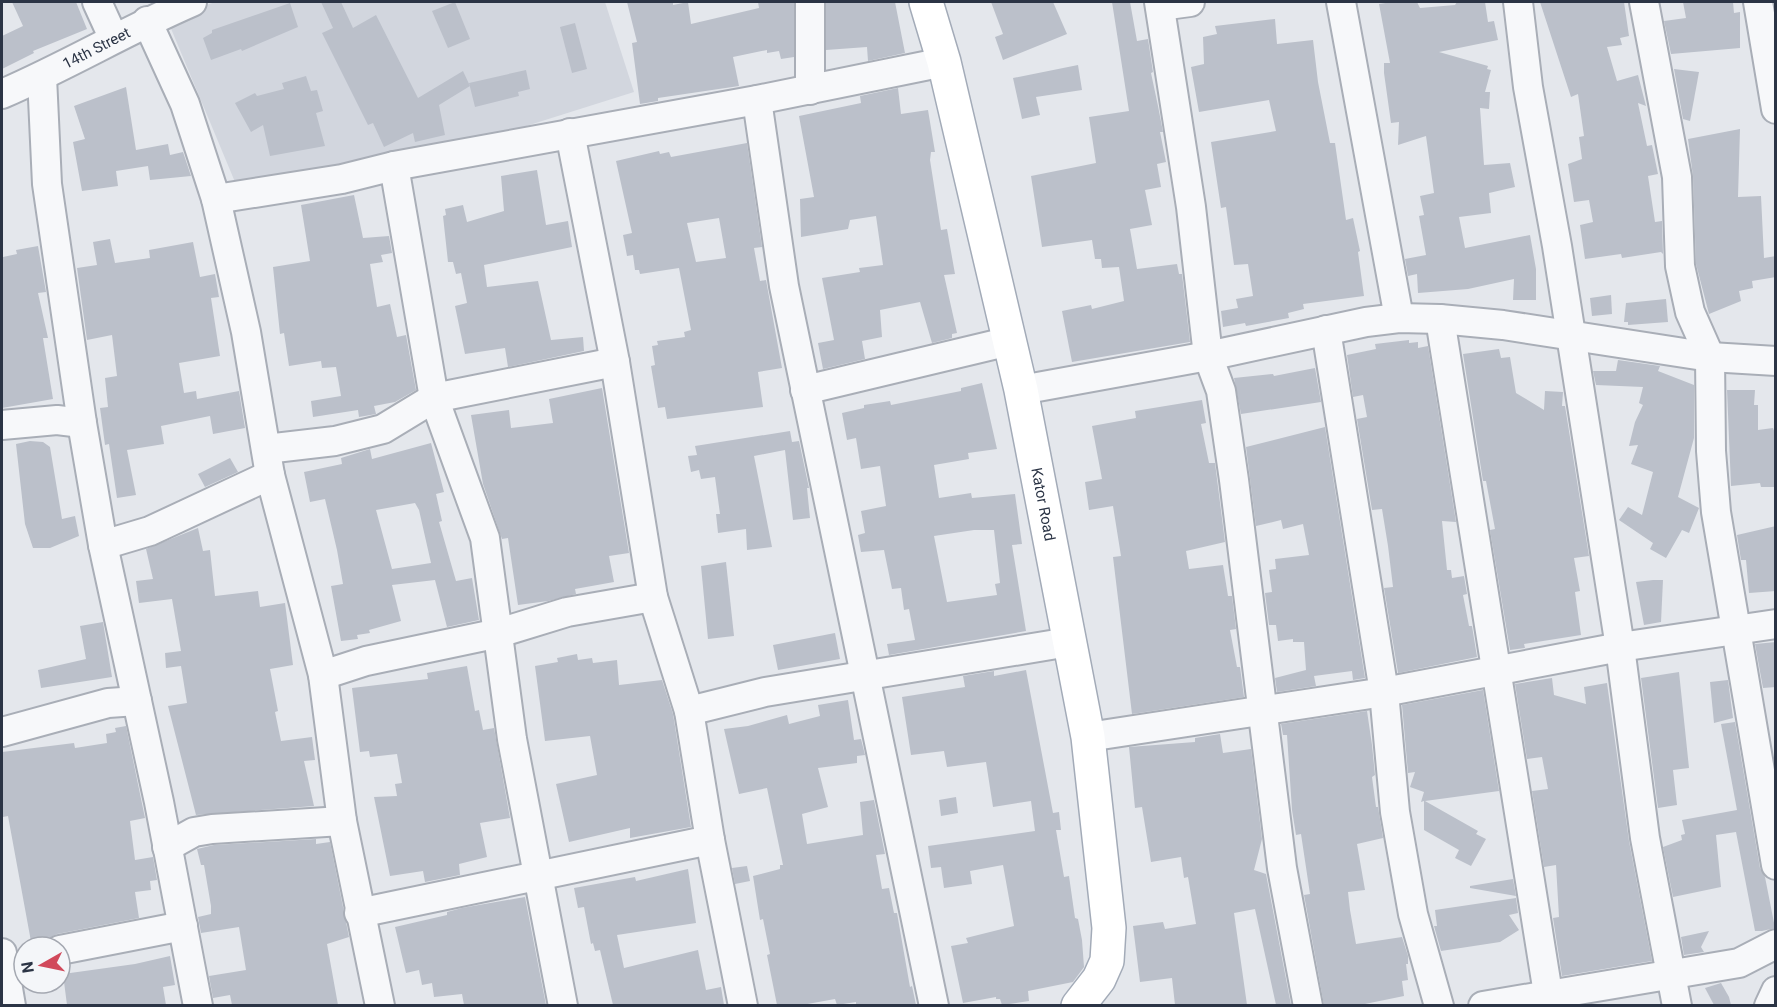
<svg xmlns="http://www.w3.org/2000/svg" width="1777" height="1007" viewBox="0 0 1777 1007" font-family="Roboto,sans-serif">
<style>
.built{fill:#d2d6de}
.building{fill:#bbc0ca;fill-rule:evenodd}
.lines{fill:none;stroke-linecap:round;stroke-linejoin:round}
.minor-casing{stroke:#a9aeb7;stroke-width:32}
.major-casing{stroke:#a3abb8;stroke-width:36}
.minor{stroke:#f7f8fa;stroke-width:28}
.major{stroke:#fff;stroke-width:33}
.labels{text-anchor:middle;stroke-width:4.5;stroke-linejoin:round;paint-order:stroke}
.street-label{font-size:15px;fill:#2b3445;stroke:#f4f6f9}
</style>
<rect width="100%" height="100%" fill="#e4e7ec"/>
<path class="built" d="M215,2h390l29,90 -155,49 -244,41 -68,-163z"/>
<g class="building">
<path d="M12,2h64l11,27 -54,22 1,2 -32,16v-33l21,-10z"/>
<path d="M321,2h20l12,26 23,-13 42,83 45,-27 7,15 -31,19 6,30 -30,7 -2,-9 -29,14 -11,-24 -5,2 -46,-92 11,-5z"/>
<path d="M455,2l15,37 -22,9 -16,-37z"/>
<path d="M627,2h46v3l15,-3 3,22 68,-16 -1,-6h36v55l-13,2 -2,-8 -12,2v-3l-34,7 6,29 -81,12v3l-18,3 -8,-61 5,-1z"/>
<path d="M840,2h55l10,51 -37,8 -1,-14 -41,3v-47z"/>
<path d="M991,2h62l14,32 -64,26 -8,-23 8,-3z"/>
<path d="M1112,2h18l7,39 11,-2 5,33 -2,1 7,33 5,26h-3l6,30 -9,2 4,23 -16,3 7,35 -22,4 7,40 40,-5 2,10h3l8,68 -118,20 -10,-51 29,-6 1,4 32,-8 -5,-34 -17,1 -1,-9h-6l-3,-19 -50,7 -11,-71 65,-13 -7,-46 40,-6z"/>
<path d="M1392,2h25l3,6 35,-3 2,-3h28l3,20 6,-1 4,19 -59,12 49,14 -1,3 4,1 -6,22h5l-1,17 -9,-1 4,57 26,-2 5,24 -26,6 2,20 -32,4 6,31 65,-13 6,34v31h-23l1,-21 -46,10 -50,4 -1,-19 -9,2 -3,-17 21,-4 -7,-39 5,-1 -4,-19 14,-3 -8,-57 -28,9 1,-23 -8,1 -7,-50v-10h6l-11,-59z"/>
<path d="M1540,2h84l5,34 -9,2 2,7 -15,2 10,34 21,-6 8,31 -8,-3 9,43 5,-1 6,29 -10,2 7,46 7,-1 1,33 -2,-2 -39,6 -1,-4 -36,5 -5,-34 13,-3 -4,-22 -15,2 -6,-38 14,-5 -3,-22 5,-1 -6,-42 -7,3z"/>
<path d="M1683,2h50l1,11 6,-1v36l-69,6 -7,-33 22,-3z"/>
<path d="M290,3l8,24 -56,24 -1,-2 -30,11 -8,-22 9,-5v-3z"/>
<path d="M1275,19l2,25 36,-4 5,42 12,61h5l11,77 7,-2 7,33 -2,1 6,44 -61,8 1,5 -16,4 1,5 -43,8 -1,-3 -22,4 -2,-16 17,-3 -2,-9 17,-3 -5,-32 -14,1 -8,-58 -5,1 -10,-66 65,-11 -7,-31 -70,12 -8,-45 13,-3 -1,-27 14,-3 -2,-8z"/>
<path d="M575,23l12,46 -15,4 -12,-46z"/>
<path d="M1078,65l4,25 -46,7 4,18 -18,4 -9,-41z"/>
<path d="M1674,69l25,3 -9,49 -7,-2z"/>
<path d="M526,70l4,19 -12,3 1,4 -44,11 -6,-24z"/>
<path d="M306,76l5,15 6,-1 6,21 -7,2 9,33 -55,10 -7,-31 -12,7 -16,-29 20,-10 2,3 27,-7 -2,-6z"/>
<path d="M126,87l10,63 32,-6 2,11 13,-3 8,24 -41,4 -2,-14 -32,5 2,15 -36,5 -9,-49 12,-3 -11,-33z"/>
<path d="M898,88l3,26 27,-4 7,42h-4l-1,8 11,70 6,-1 8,45 -11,1 13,58 -5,1v4l-20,5 -12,-41 -40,8 2,27 -20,4 3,18 -42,10 -5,-26 16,-3 -12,-62 38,-6 -1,-4 24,-3 -7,-49 -26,4 -2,9 -47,8 -1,-38 14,-2 -15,-81 62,-13 -1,-7z"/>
<path d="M1740,129l-2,68 23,-1 3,62 12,-2v21l-24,4 1,7 -14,3 2,10 -32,13 -13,-50 -3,-88 -5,-37z"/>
<path d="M747,143l15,104 -8,1 6,33 6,-1 16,88 -24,4 5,35 -96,12 -2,-12 -7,1 -7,-42 4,-1 -3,-19 6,-1 -1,-4 28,-4 -1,-5 7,-2 -12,-62 -39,6 -1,-4h-4l-2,-15 -6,1 -4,-21 9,-2 -16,-72 43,-10 1,3 9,-2 2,5zM719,218l7,40 -30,4 -9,-39z"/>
<path d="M537,170l9,55 22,-4 4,26 -88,18 3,22 51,-6 13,59 32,-3 1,14 -76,16 -3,-19 -40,6 -10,-48 12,-3 -6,-30 -5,1 -3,-12h-5l-5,-46 3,-1 -1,-6 18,-4 4,17 37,-11 -3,-35z"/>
<path d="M354,195l9,43 26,-2 3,17 -11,2 2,7 -13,2 7,43 13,-3 7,33 9,-2 10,55 -21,12 -21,4 2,8 -17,3 -1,-7 -45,7 -2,-16 30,-5 -5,-29 -14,1 -1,-7 -32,5 -5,-33 -4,1 -7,-67 37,-6 -9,-56z"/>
<path d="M110,239l5,24 35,-5 -1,-8 44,-8 7,35 15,-3 4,23 -8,1 9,58 -41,7 5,30 12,-2 1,8 42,-8 6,37 -32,6 -3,-18 -49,10 3,18 -37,6 9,45 -19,3 -8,-54 -4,1 -5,-37 8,-1 -3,-29 12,-2 -5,-41 -25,5 -10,-72 20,-3 -4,-23z"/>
<path d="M38,246l8,46 -8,1 10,45h-5l10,61 -51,9 1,-151 14,-3 -1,-4z"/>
<path d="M1611,295l1,19 -20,2 -2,-18z"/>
<path d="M1666,299l2,23 -40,3v-3h-4l2,-19z"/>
<path d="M1409,340v3l9,-1v6l10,-2 28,176 -14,-1 5,49h4l1,8 12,-2 3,18 -4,1 6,31h3l5,31 -79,16 -14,-85 9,-1 -5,-41 -6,-37 -10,1 -15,-91 10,-2 -4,-22 -10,2 -6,-42 29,-6 -1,-5z"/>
<path d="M1499,349l2,9 9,-1 6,36 28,17 1,-19 18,1 -1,14h3l24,150 -15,2 6,33 -5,1 6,43 -57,9 1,4 -15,2 -20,-120 5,-1 -9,-48h-3l-20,-127z"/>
<path d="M1618,360l42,6 -2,5 36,14v53l-16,59 21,11 -10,25 -7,-3 -16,28 -16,-9 3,-6 -34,-23 9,-13 14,8 11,-43 -22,-8 7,-19 -9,1 6,-24 8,-17 -4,-2 4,-16 -47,-2 -3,-14h23z"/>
<path d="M1315,368l6,34 -80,12 -7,-36 39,-4 1,2z"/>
<path d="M982,383l15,66 -29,4 1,6 -35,6 5,33 32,-5 1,5 43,-4 7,50 -10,1 14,86 -137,24 -2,-11 28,-4 -6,-31 -5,1 -3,-22 -9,1 -8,-39 -23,2 -3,-17 7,-2 -4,-22 25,-5 -6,-40 -19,3 -5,-31 -9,2 -5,-27 22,-5v-3l26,-4 1,4 70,-14v-3zM974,530h20l6,53 -5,1 2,11 -50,7 -13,-66z"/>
<path d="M602,388l27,165 -20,3 5,26 -39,7 1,5 -28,7 -30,4 -10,-67 -6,1 -19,-55 -12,-69 38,-5 2,18 42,-5 -4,-24z"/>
<path d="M1727,390h28l-1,15h4v25l15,-2 3,8v51h-15l-1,-4 -29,3z"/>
<path d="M1202,400l4,23 -5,1 8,39h6l10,79 -39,9 3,18 34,-4 5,31h4l4,33 -6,1 7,37h3l4,30 -112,17 -19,-157 8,-1 -8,-50 -24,4 -4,-28 17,-3 -10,-53 44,-8 -1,-7z"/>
<path d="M1325,427l40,251 -12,2 -1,-9 -38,5 2,10 -39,6 -2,-14 31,-8 -2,-28h-11v-3l-15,2 -2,-16h-7l-4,-32 7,-1 -3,-22 7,-1 -1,-10 34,-4 -6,-31 -20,5 -2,-9 -25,6 -10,-79z"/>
<path d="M790,431l2,11 7,-1 10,47h-2l3,30 -17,2 -8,-70 -31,6 18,91 -25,3 -1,-21 -28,4 -2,-19h4l-5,-37 -14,2 -2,-9 -8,2 -3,-16 9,-1 -2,-9z"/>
<path d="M30,441l13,1 7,5 12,72 13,-3 4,20 -29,12h-17l-8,-24 -9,-80z"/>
<path d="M431,443l13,49 -8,2 6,27 -3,1 17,59 16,-3 7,42 -32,7 -12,-47 -43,5 9,36 -32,9 1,3 -13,2 1,4 -17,2 -10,-55 12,-2 -6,-34 -12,-51 -15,3 -6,-30 38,-8 -1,-6 29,-9 2,10zM415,503l4,7 12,53 -39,6 -16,-59z"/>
<path d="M230,458l8,14 -33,15 -7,-13z"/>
<path d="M1776,526v65l-27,2 -3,-33h-5l-4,-25z"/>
<path d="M198,528l5,23 7,-1 5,46 43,-5 2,16 25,-4 8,62 -23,4 8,42 -3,1 6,29 31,-4 3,23 -11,1 10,45 -118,9 -28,-109 19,-3 -6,-37 -15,2 -1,-15 16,-2 -9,-52 -33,4 -3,-22 17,-2 -7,-30z"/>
<path d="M726,562l8,74 -26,3 -7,-73z"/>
<path d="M1653,580h10l-2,42 -17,3 -8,-43z"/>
<path d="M103,622l9,55 -71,11 -3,-18 48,-11 -6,-33z"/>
<path d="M835,633l5,26 -62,11 -5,-25z"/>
<path d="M1776,642v45l-13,1 -8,-44z"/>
<path d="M577,654l1,6 14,-2 1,5 24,-3 2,25 43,-5 11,34 18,113 -61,11v-10l-61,14 -13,-58 41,-9 -7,-39 -45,5 -10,-75 23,-4 -1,-4z"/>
<path d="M467,666l8,45 4,-1 4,20 11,-2 16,90 -30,5 7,34 -28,7 1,11 -35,7 -2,-11 -33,5 -16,-79 23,-1 -2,-12 7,-1 -5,-29 -27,3 -1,-6 -9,1 -8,-64 76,-9 -1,-6z"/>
<path d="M1026,670l27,143 6,-1 2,18h-5l8,47 5,-1 6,42 3,1 4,21 2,27 -11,15 -45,9 1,10 -27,4 -2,-6h-4v-2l-33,6 -12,-57 17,-3 -2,-5 48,-12 -11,-61 -33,6 2,13 -28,4 -3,-21 -10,1 -3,-22 107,-15 -4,-30 -38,6 -7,-45 -39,5 -3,-16 -33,4 -9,-58 63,-10 -2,-11 31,-5v5z"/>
<path d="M1679,672l10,96 -16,2 4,35 -19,3 -17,-130z"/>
<path d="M1552,678l2,17 32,9 -2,-17 23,-4 22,158 23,120 -90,15 -9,-58 6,-1 -3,-52 -12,2 -12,-76 16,-2 -6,-32 -15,2 -12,-75z"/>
<path d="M1728,680l5,38 -19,5 -4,-41z"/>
<path d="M1483,690l16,101 -74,10 53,30 -2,3 10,5 -15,27 -16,-8 4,-8 -35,-20v-29l-3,1 3,-10 -14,-5 5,-15 -7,1 -6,-68z"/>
<path d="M848,700l6,40 7,-1 4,16 -8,1v7l-39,5 10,39 -26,7 5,30 56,-9 -3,-33 14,-2 11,54 -9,1 6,34 7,-1 5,25h3l13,74 2,-1 4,19h-60v-3l-19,3 -2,-6 -33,6h-25l-10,-50 3,-1 -7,-35 -3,1 -7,-44 27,-7v-4h3l-16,-77 -28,6 -15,-65 24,-3 39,-11 2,9 31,-8 -2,-11z"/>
<path d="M1367,711l5,34 3,30 -3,2 4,30h2l5,31 -26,6 8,46 -17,2 2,18 6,34 46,-7 6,19v8h-2l2,16 -6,1 2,15 -44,9h-36l-20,-110 6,-1 -9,-60 -5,1 -4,-25 -5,-75h-4l-2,-11z"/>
<path d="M1735,722l25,146 5,9 10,51 -13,3h-7l-19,-99 -20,3 5,52 -48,10 -10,-50 19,-7 -1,-5 4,-1 -3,-14 55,-10 -16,-86z"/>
<path d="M126,726l19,92 -15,3 5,39 18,-3 4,23 -7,1 1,9 -16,2 4,26 -82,16 -8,4 -5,7 -12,2 -24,-131 -5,1 -1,-65 72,-9 1,5 32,-5 -1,-9 10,-2 -1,-4z"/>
<path d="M1220,734l3,19 28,-4 11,90 -8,31 12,4 25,131h-15l-21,-96 -21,4 13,92h-72l-3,-27 -32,4 -7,-56 30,-4 2,7 31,-5 -8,-47 -4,1 -3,-21 -30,5 -9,-55 -7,1 -6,-61 66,-5v-4z"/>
<path d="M956,797l2,16 -17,3 -2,-16z"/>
<path d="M316,839v5l14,-2 19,95 -22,7 11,61h-106l-2,-10 -17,3 -4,-22 37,-6 -7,-43 -38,6 -3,-16 13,-3v-8l-7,-41h-3l-4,-16 17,-4z"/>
<path d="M747,866l3,15 -15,3 -3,-16z"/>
<path d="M688,869l8,54 -79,12 7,33 74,-18 8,40 15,-3 3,18h-111l-13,-55 -5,1 -2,-8 -2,1 -7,-37 -6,1 -4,-20 61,-11 1,4z"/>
<path d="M1513,879l3,17 -46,-8v-2z"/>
<path d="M525,897l21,108h-82l-2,-11 -28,3 -2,-14 -10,2 -3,-15 -13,3 -11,-46 52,-12v-3l15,-4z"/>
<path d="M1516,898l2,15 -9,2 10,15 -19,12 -59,9 -7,-25h3l-2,-16z"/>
<path d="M1709,931l-8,16 3,5 -20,3 -3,-18z"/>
<path d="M170,956l5,29 -12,2 3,18h-99l-4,-31 72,-10z"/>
<path d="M1721,983l8,14 2,8h-17l-9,-17z"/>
</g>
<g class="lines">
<defs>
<g id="minor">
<path d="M97,2l16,35"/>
<path d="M1159,2l32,205 17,149 13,35 13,89 48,388 26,138"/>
<path d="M1341,2l58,316"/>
<path d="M1518,2l10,85 29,159 63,401 25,191 32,168"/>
<path d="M1644,2l33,175 3,89 10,46 20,45 1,94 5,61 60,353"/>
<path d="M1758,2l18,107"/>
<path d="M1160,6l30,-4"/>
<path d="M147,21l38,83 31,95 30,133 24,143 53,200 19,146 38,185"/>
<path d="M42,77l5,107 35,239 21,122 56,257 39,204"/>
<path d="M810,90v-88"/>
<path id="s1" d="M2,94c65,-28 125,-64 190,-92"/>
<path d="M757,100l27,186 150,720"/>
<path d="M570,133l45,229 38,235 36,114 21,129 33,166"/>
<path d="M394,166l40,232 51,140 27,201 51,267"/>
<path d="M216,199l126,-20 52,-13 363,-66 187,-38"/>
<path d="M1440,319l110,687"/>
<path d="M1326,330l58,362 11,120 18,102 26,92"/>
<path d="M805,390l205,-49"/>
<path d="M1021,390l187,-34 158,-34 33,-4 41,1 63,6 207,32 66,4"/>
<path d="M2,425l55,-5 25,3"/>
<path d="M266,449l69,-8 48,-12 51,-31 181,-36"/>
<path d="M103,545l47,-14 120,-56"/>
<path d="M323,675l43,-14 133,-28 68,-21 86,-15"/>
<path d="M689,711l76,-19 304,-50"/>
<path d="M2,732l106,-29 29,-2"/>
<path d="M1088,737l296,-45 236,-45 156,-23"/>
<path d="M167,847l27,-15 18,-3 130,-8"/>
<path d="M359,913l351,-73"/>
<path d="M60,950l123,-24"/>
<path d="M2,953l9,53"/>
<path d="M1483,1006l256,-43 37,-19"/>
<path d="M1769,1006l7,-15"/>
</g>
<g id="major">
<path id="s2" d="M926,2l18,60 77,328 67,347 21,191 -2,33 -8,18 -21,27"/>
</g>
</defs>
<use href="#minor" class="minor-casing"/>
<use href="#major" class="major-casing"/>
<use href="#minor" class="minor"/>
<use href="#major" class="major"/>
</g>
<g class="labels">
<g class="street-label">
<text dy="5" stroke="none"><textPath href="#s1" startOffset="105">14th Street</textPath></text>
<text dy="5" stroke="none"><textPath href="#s2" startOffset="516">Kator Road</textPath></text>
</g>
</g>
<rect width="1777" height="1007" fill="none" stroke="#2b3445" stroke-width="6"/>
<g transform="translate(42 965) rotate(261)"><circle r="28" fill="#f4f6f9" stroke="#a4a8b1" stroke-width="1.5"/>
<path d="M0-4.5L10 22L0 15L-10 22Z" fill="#d1495b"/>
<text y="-9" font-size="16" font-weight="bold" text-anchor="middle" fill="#2b3445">N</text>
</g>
</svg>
